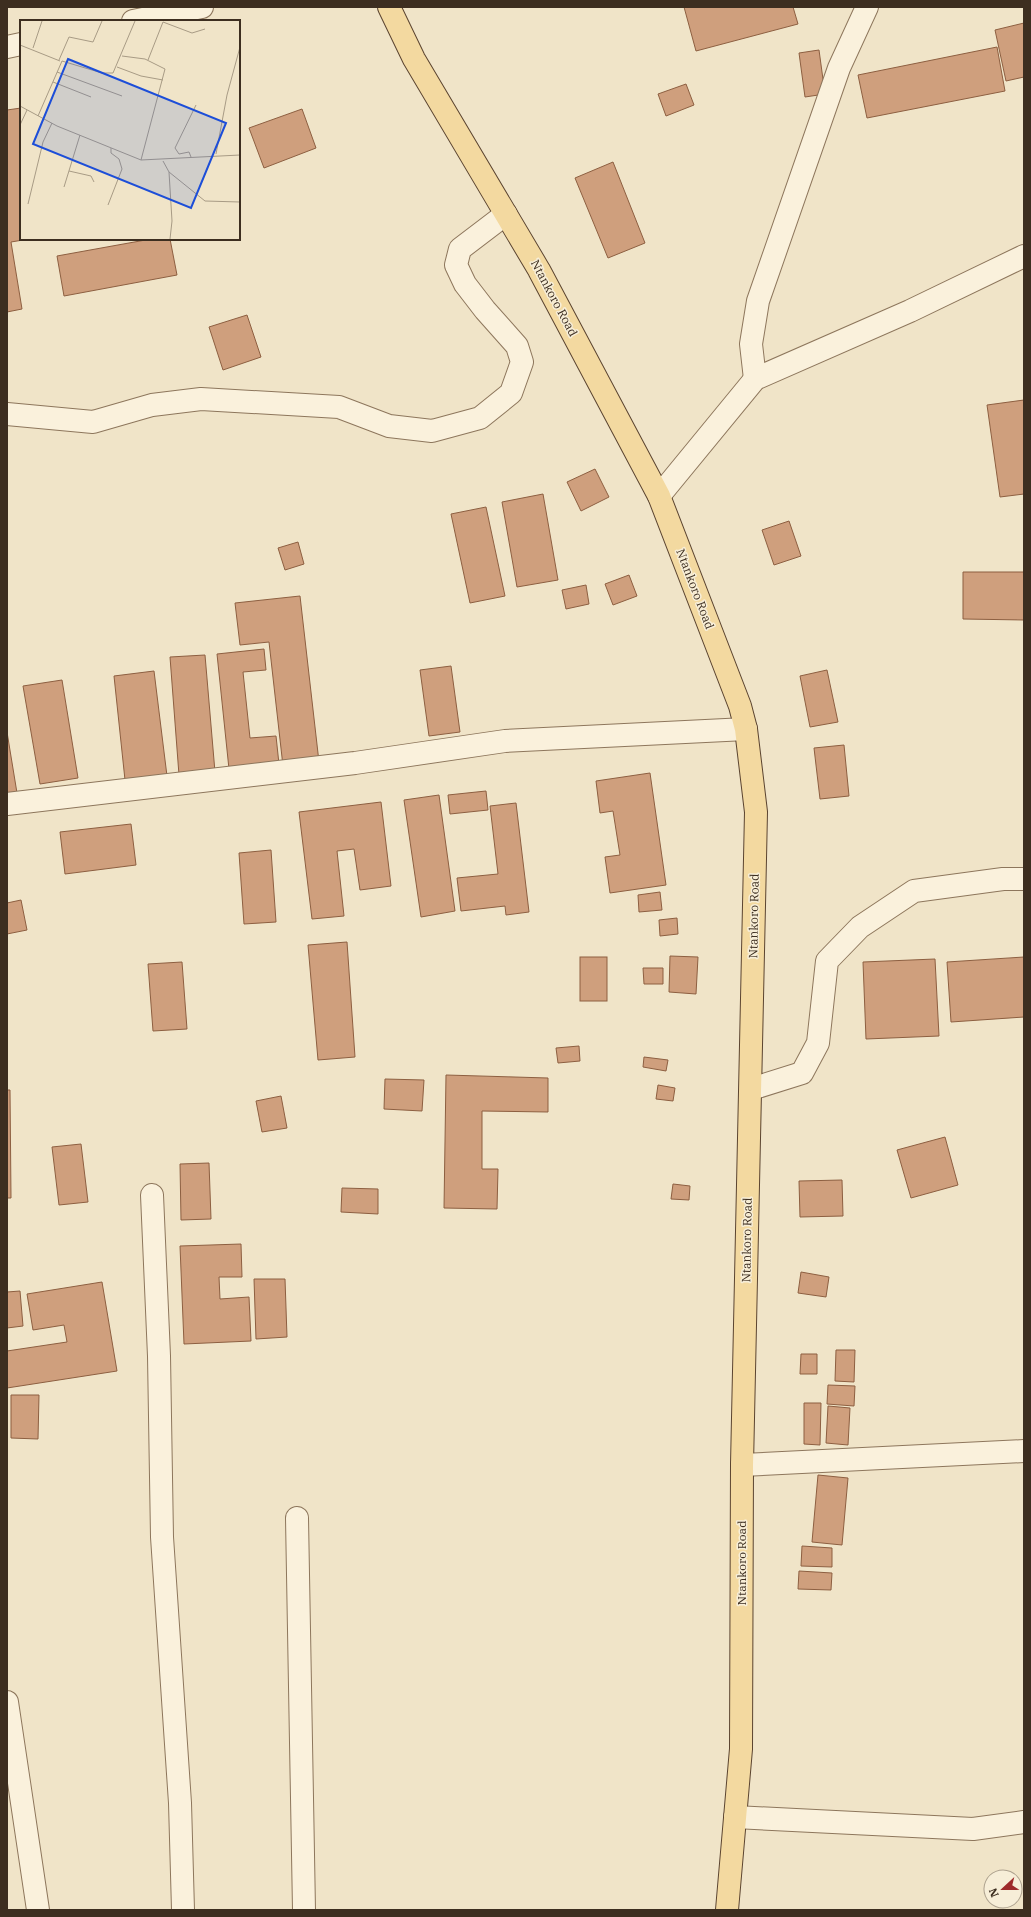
<svg xmlns="http://www.w3.org/2000/svg" width="1031" height="1917" viewBox="0 0 1031 1917" font-family="'IBM Plex Serif',serif">
<style>
.building{fill:#cf9f7d;stroke:#8d5f41}
.lines{fill:none;stroke-linecap:round;stroke-linejoin:round}
.minor-casing{stroke:#8d765c;stroke-width:24}
.major-casing{stroke:#5b4430;stroke-width:24}
.minor{stroke:#faf1dc;stroke-width:22}
.major{stroke:#f3d9a0;stroke-width:22}
.labels{text-anchor:middle;stroke-width:3;stroke-linejoin:round;paint-order:stroke}
.street-label{font-size:12px;fill:#3d2e20;stroke:#f7eed8}
.inset-road{fill:none;stroke:#a89b85;stroke-width:1}
.view{fill:#1d4ed8;fill-opacity:0.15;stroke:#1d4ed8;stroke-width:2}
.inset-edge{fill:none;stroke:#3d2e20;stroke-width:2}
</style>
<rect width="100%" height="100%" fill="#f0e4c8"/>
<g class="building">
<path d="M684,7h109l5,17 -102,27z"/>
<path d="M1024,23v54l-18,4 -11,-51z"/>
<path d="M997,47l8,44 -138,27 -9,-43z"/>
<path d="M819,50l6,44 -20,3 -6,-44z"/>
<path d="M686,84l8,21 -28,11 -8,-22z"/>
<path d="M21,108v131h8l-18,3 11,67 -15,3v-202z"/>
<path d="M302,109l14,39 -52,20 -15,-40z"/>
<path d="M613,162l32,81 -37,15 -33,-80z"/>
<path d="M151,239h19l7,36 -113,21 -7,-40z"/>
<path d="M247,315l14,42 -38,13 -14,-43z"/>
<path d="M1024,400v94l-24,3 -13,-92z"/>
<path d="M595,469l14,28 -28,14 -14,-29z"/>
<path d="M543,494l15,86 -41,7 -15,-85z"/>
<path d="M486,507l19,89 -35,7 -19,-89z"/>
<path d="M789,521l12,35 -27,9 -12,-35z"/>
<path d="M298,542l6,22 -19,6 -7,-22z"/>
<path d="M963,572h61v48l-61,-1z"/>
<path d="M629,575l8,21 -24,9 -8,-21z"/>
<path d="M586,585l3,19 -23,5 -4,-19z"/>
<path d="M300,596l19,166 -36,4 -14,-124 -29,3 -5,-42z"/>
<path d="M264,649l2,21 -23,2 7,66 26,-2 3,28 -50,5 -12,-115z"/>
<path d="M205,655l10,117 -36,3 -9,-118z"/>
<path d="M451,666l9,66 -31,4 -9,-66z"/>
<path d="M827,670l11,52 -28,5 -10,-51z"/>
<path d="M154,671l13,105 -42,4 -11,-104z"/>
<path d="M62,680l16,98 -38,6 -17,-98z"/>
<path d="M7,732l10,61 -10,2z"/>
<path d="M844,745l5,51 -29,3 -6,-51z"/>
<path d="M650,773l16,112 -56,8 -5,-36 15,-2 -7,-44 -13,2 -4,-32z"/>
<path d="M486,791l2,19 -38,4 -2,-19z"/>
<path d="M439,795l16,116 -34,6 -17,-117z"/>
<path d="M381,802l10,84 -31,4 -6,-41 -17,2 7,65 -32,3 -13,-107z"/>
<path d="M516,803l13,109 -23,3 -1,-9 -44,5 -4,-33 41,-4 -8,-68z"/>
<path d="M131,824l5,41 -71,9 -5,-42z"/>
<path d="M271,850l5,72 -32,2 -5,-71z"/>
<path d="M660,892l2,18 -23,2 -1,-17z"/>
<path d="M21,900l6,30 -20,4v-31z"/>
<path d="M677,918l1,16 -18,2 -1,-16z"/>
<path d="M347,942l8,115 -37,3 -10,-115z"/>
<path d="M670,956l28,1 -2,37 -27,-2z"/>
<rect x="580" y="957" width="27" height="44"/>
<path d="M1024,957v60l-73,5 -4,-60z"/>
<path d="M935,959l4,77 -73,3 -3,-77z"/>
<path d="M182,962l5,67 -34,2 -5,-67z"/>
<path d="M643,968h20v16h-19z"/>
<path d="M579,1046l1,15 -22,2 -2,-15z"/>
<path d="M644,1057l24,3 -2,11 -23,-4z"/>
<path d="M446,1075l102,3v34l-66,-1v58h16l-1,40 -53,-1z"/>
<path d="M385,1079l39,1 -2,31 -38,-2z"/>
<path d="M658,1085l17,3 -2,13 -17,-2z"/>
<path d="M7,1090h3l1,108h-4z"/>
<path d="M281,1096l6,32 -25,4 -6,-31z"/>
<path d="M945,1137l13,48 -47,13 -14,-48z"/>
<path d="M81,1144l7,58 -29,3 -7,-58z"/>
<path d="M209,1163l2,56 -30,1 -1,-56z"/>
<path d="M842,1180l1,36 -43,1 -1,-36z"/>
<path d="M673,1184l17,2 -1,14 -18,-1z"/>
<path d="M342,1188l36,1v25l-37,-2z"/>
<path d="M241,1244l1,33h-23l1,22 29,-2 2,44 -67,3 -4,-98z"/>
<path d="M801,1272l28,5 -3,20 -28,-4z"/>
<path d="M254,1279h31l2,58 -31,2z"/>
<path d="M102,1282l15,89 -110,17v-37l60,-9 -3,-17 -31,5 -6,-36z"/>
<path d="M20,1291l3,35 -16,2v-36z"/>
<path d="M836,1350h19l-1,32 -19,-1z"/>
<path d="M801,1354h16v20h-17z"/>
<path d="M828,1385l27,1 -1,20 -27,-2z"/>
<path d="M11,1395h28l-1,44 -27,-1z"/>
<path d="M804,1403h17l-1,42 -16,-1z"/>
<path d="M828,1406l22,2 -2,37 -22,-2z"/>
<path d="M818,1475l30,3 -6,67 -30,-3z"/>
<path d="M802,1546l30,2v19l-31,-1z"/>
<path d="M799,1571l33,2 -1,17 -33,-1z"/>
</g>
<g class="lines">
<defs>
<g id="minor">
<path d="M133,21l69,-14"/>
<path d="M7,47l14,-3"/>
<path d="M755,379l-4,-35 7,-43 81,-233 28,-61"/>
<path d="M7,414l86,8 59,-17 49,-6 138,8 50,19 43,5 48,-13 31,-25 11,-31 -5,-16 -32,-36 -20,-26 -9,-19 4,-16 46,-35"/>
<path d="M659,496l96,-117 155,-68 114,-55"/>
<path d="M7,804l348,-41 150,-22 241,-12"/>
<path d="M751,1089l51,-16 16,-30 9,-82 33,-34 54,-36 89,-12h21"/>
<path d="M152,1195l7,161 3,181 18,266 3,107"/>
<path d="M742,1465l282,-14"/>
<path d="M297,1518l7,392"/>
<path d="M7,1702l31,208"/>
<path d="M735,1817l238,12 51,-7"/>
</g>
<path id="major" d="M389,7l25,52 125,211 120,226 81,210 6,23 10,83 -14,653 -1,284 -14,161"/>
</defs>
<use href="#minor" class="minor-casing"/>
<use href="#major" class="major-casing"/>
<use href="#minor" class="minor"/>
<use href="#major" class="major"/>
</g>
<g class="labels">
<g class="street-label">
<text transform="translate(554 298) rotate(62)" y="4">Ntankoro Road</text>
<text transform="translate(695 589) rotate(69)" y="4">Ntankoro Road</text>
<text transform="translate(754 916) rotate(-89)" y="4">Ntankoro Road</text>
<text transform="translate(747 1240) rotate(-89)" y="4">Ntankoro Road</text>
<text transform="translate(742 1563) rotate(-90)" y="4">Ntankoro Road</text>
</g>
</g>
<g transform="translate(20 20)">
<rect width="220" height="220" fill="#f0e4c8"/>
<path class="inset-road" d="M0,25l40,16M13,28l9,-27M102,36l23,3 20,10 -24,91M39,40l10,-23 24,5 9,-21M128,40l15,-38 29,11 13,-4M97,47l24,9 22,4M37,52l65,24M33,62l38,15M0,86l37,20 84,34 99,-5M18,96l24,-55 40,12h11l22,-52M0,105l7,-15M196,134l11,-59 13,-48M171,137l-2,-5 -10,2 -4,-6 21,-43M143,141l6,11 3,49 -2,18M49,151l22,5 3,6M149,152l36,29 35,1M44,167l16,-52M8,184l15,-62 9,-19M88,185l14,-36 -3,-10 -8,-6v-5"/>
<path class="view" d="M48,39l158,64 -35,85 -158,-64z"/>
<rect width="220" height="220" class="inset-edge"/>
</g>
<rect width="1031" height="1917" fill="none" stroke="#3d2e20" stroke-width="16"/>
<g transform="translate(1003 1889) rotate(248)"><circle r="19" fill="#f7eed8" stroke="#ada18e"/>
<path d="M0-3L7 15L0 10L-7 15Z" fill="#9e2a2b"/>
<text y="-6" font-size="11" font-weight="bold" text-anchor="middle" fill="#3d2e20">N</text>
</g>
</svg>
